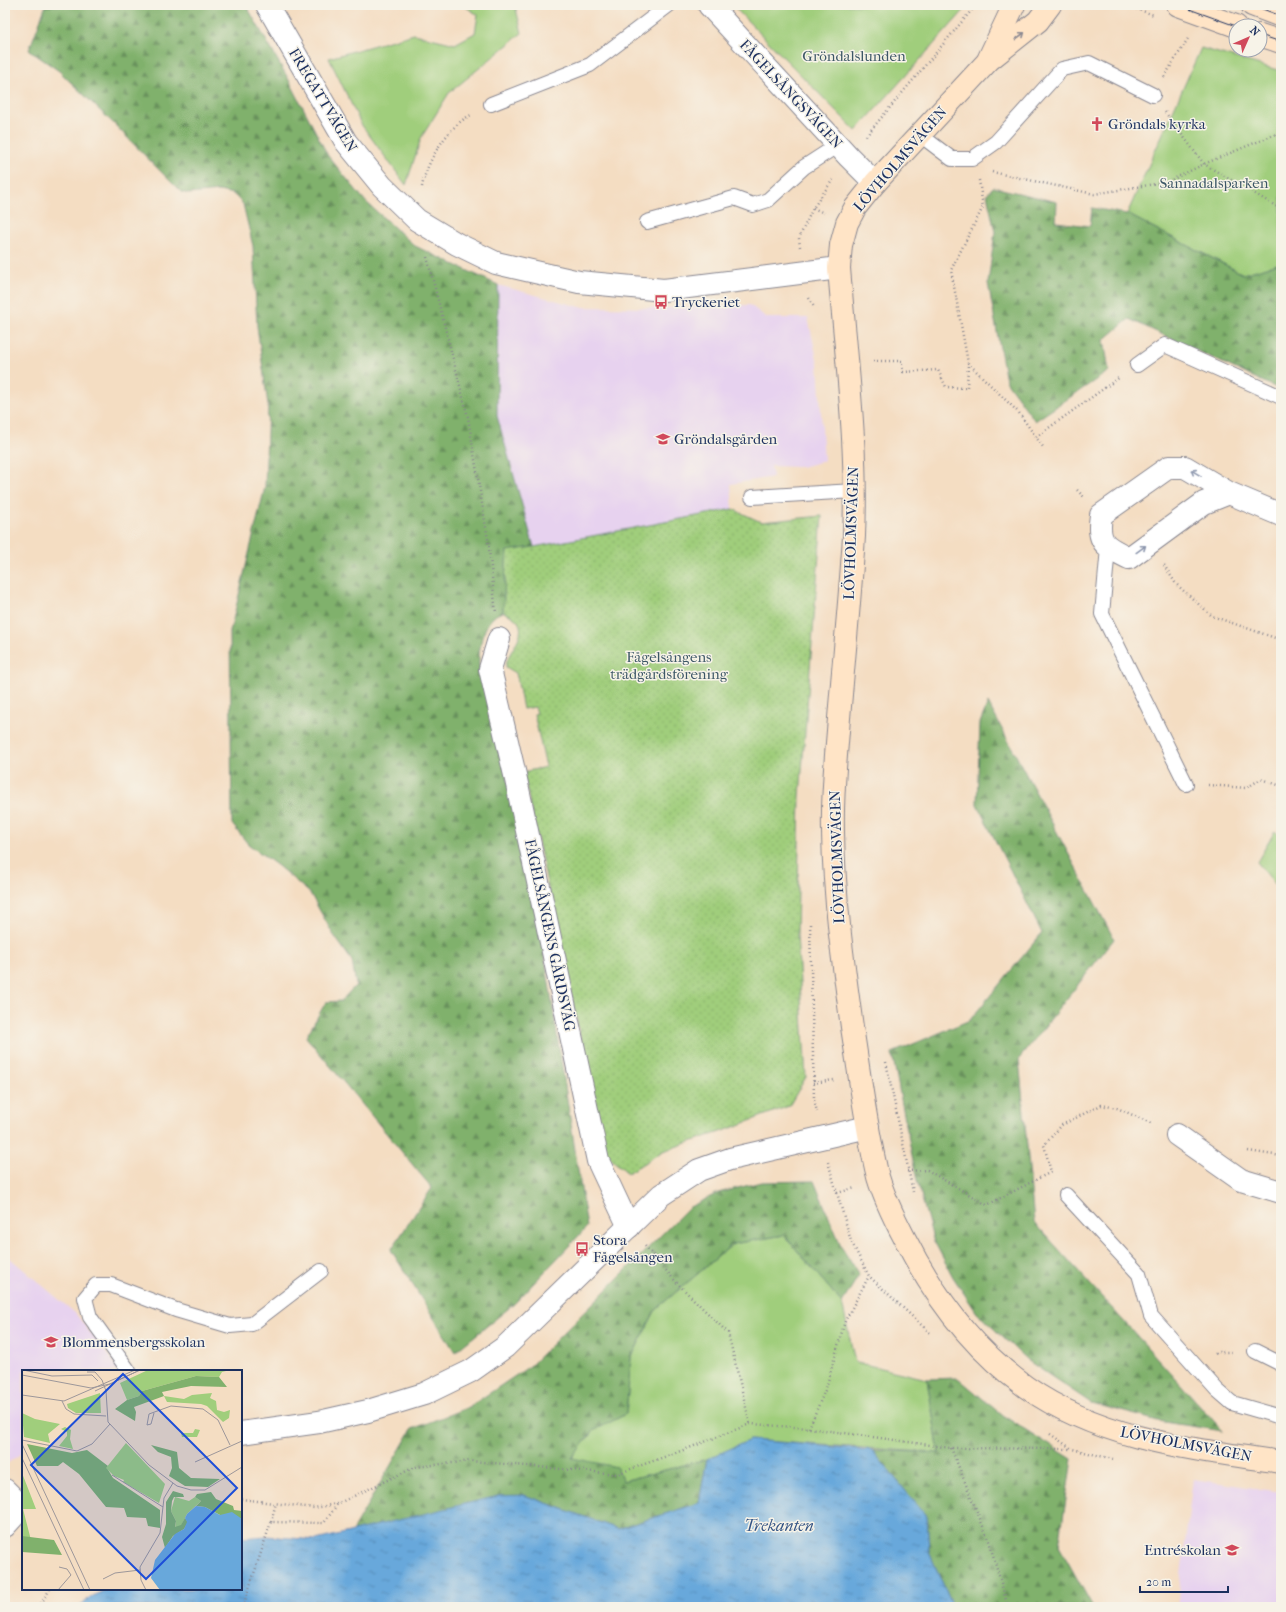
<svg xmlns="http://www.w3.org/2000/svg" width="1286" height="1612" viewBox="0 0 1286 1612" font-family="'IM FELL French Canon',serif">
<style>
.built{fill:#e7d2ef}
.green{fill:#a0ce7c;stroke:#5e7e6d}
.forest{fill:url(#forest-firs);stroke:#4e7065}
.garden{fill:url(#garden-dots);stroke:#5e7e6d}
.water{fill:url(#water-ripples);stroke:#426c9c}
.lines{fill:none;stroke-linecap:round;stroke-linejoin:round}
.lane-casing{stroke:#888690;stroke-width:16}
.street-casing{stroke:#888690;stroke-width:24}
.secondary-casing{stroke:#888690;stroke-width:24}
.path{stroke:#888690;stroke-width:2.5;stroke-dasharray:1 3;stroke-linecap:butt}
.lane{stroke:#fff;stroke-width:14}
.street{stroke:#fff;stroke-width:22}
.secondary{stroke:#ffe4c6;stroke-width:22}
.tram{stroke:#1b2f5e;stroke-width:1}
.oneway{stroke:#8d8a92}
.oneway2{stroke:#8d97ae}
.labels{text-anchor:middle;stroke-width:3;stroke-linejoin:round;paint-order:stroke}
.park-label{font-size:15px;fill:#3c5766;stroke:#f7f3e8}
.street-label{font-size:15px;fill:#1b2f5e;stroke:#f7f3e8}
.poi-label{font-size:15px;fill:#1b2f5e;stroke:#f7f3e8;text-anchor:start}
.water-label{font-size:16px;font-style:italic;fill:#325384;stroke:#f7f3e8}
.inset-road{fill:none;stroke:#9d979a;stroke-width:1}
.view{fill:#1d4ed8;fill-opacity:0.15;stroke:#1d4ed8;stroke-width:2}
.inset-edge{fill:none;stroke:#1b2f5e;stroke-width:2}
</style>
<defs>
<pattern id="forest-firs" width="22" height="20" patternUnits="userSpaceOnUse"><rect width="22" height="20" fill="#80b16c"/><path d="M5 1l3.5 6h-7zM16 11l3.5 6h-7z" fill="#68905c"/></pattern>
<pattern id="garden-dots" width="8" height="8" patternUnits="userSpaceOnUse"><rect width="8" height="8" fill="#a0ce7c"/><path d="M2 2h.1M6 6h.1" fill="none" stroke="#89b16e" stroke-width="1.8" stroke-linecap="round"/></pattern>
<pattern id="water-ripples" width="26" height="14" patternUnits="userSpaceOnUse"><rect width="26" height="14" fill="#68a8db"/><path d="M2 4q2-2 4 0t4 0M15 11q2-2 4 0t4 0" fill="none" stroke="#5589b5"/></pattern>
</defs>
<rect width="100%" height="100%" fill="#f7f3e8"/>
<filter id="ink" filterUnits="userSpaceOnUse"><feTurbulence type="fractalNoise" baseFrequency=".025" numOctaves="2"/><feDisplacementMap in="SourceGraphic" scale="8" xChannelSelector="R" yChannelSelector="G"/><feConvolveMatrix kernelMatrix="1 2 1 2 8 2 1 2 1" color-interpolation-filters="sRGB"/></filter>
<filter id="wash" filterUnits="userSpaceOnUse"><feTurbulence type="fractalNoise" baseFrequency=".012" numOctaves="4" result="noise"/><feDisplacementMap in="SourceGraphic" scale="16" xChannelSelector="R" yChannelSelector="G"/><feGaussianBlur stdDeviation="0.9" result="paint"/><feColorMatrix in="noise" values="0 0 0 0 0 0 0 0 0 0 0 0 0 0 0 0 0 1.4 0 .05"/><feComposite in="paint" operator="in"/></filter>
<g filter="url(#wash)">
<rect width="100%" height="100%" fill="#f4ddc2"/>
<g class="built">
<path d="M498,285l82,22 90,1 80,-3 17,13h41l10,46 6,97 -23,6 -30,-1 2,11 -42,7 2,25 -199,38 -37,-131z"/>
<path d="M5,1254l70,59 45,58h-97v81l-18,13z"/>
<path d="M1193,1479l88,13v115h-104z"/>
</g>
<g class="green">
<path d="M463,5h52l7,28 -73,60 -28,45 -15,47 -45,-61 -32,-66 85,-24 41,10 20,-11 3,-18z"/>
<path d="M732,5h237l-113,126z"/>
<path d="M1201,48l80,23v192l-38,11 -116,-60z"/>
<path d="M1275,831l6,6v54l-24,-29z"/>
<path d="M784,1235l58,68 13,59 72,17 12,74 -189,-13 -43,19 -84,22 -51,-23 21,-27 33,-17 5,-56 25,-49 77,-65z"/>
</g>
<g class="forest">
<path d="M46,5h200l44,77 38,74 38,46 49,44 83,39 -1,131 37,131 -27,4 -4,61c-19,4 -25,36 -24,53l24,95 40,185 44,282 -73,77 -59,48 -64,-102 41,-62 -126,-151 20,-35 15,-1 15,-16 -4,-24 -19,-27 -23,-41 -32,-27 -30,-22 -16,-20 -2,-192 35,-145 3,-82 -11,-79 -4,-80 -10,-42 -10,-10 -14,-3 -30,3 -8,-2 -69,-70 -53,-51 -30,-21z"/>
<path d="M993,187l64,15 -1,20 34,4 2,-18 35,6 116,60 38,-11v127l-152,-71 -25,21 5,31 -74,50 -29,-40 -18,-98 7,-51 -8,-38z"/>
<path d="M988,703l126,236 -95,120 15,163 189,209 -65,-10 -67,-18 -64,-43 -50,-47 -24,-36 -20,-38 -17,-63 -24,-123 78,-33 72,-87 -65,-129 3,-81z"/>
<path d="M814,1181l28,67 17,27 -17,28 -58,-68 -51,9 -77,65 -25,49 -5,56 -33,17 -21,27 45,9 6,14 84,-22 -8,44 -81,26 -94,-34 -172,36 60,-102 57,-22 61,-41 158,-158 30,-15 43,-11z"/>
<path d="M958,1378l44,37 70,44 -13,87 34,61h-140l-24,-55 -2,-35 -55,-67 67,3 -12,-74z"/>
</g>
<path class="garden" d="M733,509l28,13 61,-6 -22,280 -3,139 9,142 -17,29 -63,24 -63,21 -35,22 -22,-18 -83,-383 23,-5 -12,-53 3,-1 -2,-6 -12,2 -7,-36 -10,-6c-1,-17 35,-41 -3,-55l4,-61 27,-4z"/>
<path class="water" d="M750,1440l122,10 55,67 2,35 24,55h-874l10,-9 18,-9h134v-51l25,-2 50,4 182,-44 26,-1 94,34 81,-26 8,-44z"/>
</g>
<g filter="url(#ink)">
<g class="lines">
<defs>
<g id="lane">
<path d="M491,104l99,-39 79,-60"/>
<path d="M919,134l33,25h20l24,-17 66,-73 27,-6 64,32"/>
<path d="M647,222l87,-24 19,7 15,-5 36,-33 34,-22"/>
<path d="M1137,365l28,-20 116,52"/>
<path d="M752,497l102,-6"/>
<path d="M1108,548l-6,66 84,170"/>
<path d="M1066,1195l73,79 12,42 66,74 15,13 49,14"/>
<path d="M1255,1351l26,13"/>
<path d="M129,1371l-39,-54 -5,-19 11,-13h15l65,25 54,16 22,-2 69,-53"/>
</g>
<g id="street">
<path d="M267,5l79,137 36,44 35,34 40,24 39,19 83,19 85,8 175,-22"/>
<path d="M709,5l140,152 26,26"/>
<path d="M1229,493l-25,10 -75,55c-25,-12 -32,-15 -28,-43l68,-48h16l44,26 52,22"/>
<path d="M499,639l-9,30 25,106 83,386 31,66"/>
<path d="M1177,1135l64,45 40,12"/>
<path d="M241,1433l78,-11 49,-11 56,-17 47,-23 34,-24 156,-152 38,-25 31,-11 138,-32"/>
<path d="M5,1490l17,17"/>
<path d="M5,1526l18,-20"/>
</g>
<g id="secondary">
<path d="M1050,5l-12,16 -49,39 -114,123 -20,25 -8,15 -6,22 -2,23c7,89 19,179 15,268 -4,65 -11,130 -16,195 -3,34 -6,67 -5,101 1,66 10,130 19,195 8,50 14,101 26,150 6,20 16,41 26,60 29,58 69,112 122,150 75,53 167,62 255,75"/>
<path d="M1178,5l58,21"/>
<path d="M1252,5l29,11"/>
<path d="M1260,35l21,7"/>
<path d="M989,58l25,-53"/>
</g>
</defs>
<use href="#lane" class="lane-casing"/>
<use href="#street" class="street-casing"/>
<use href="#secondary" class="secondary-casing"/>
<g class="path">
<path d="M1125,5l29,10"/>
<path d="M1164,77l25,-40"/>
<path d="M1165,112l39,52 77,45"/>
<path d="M866,136l110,-131"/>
<path d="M992,172l102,22 73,-12 37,-18 77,-32"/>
<path d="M979,180l4,27 -32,63 17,93 51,50 24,34"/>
<path d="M422,187c4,-25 26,-61 49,-72"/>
<path d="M813,208l11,5"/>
<path d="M800,247l-1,-9 14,-30 21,-30"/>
<path d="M427,257l41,160 20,123 8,73"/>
<path d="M809,298l5,9"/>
<path d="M873,361h29l1,11 35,-2 8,17 21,1 1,-24"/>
<path d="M1036,437l84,-60"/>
<path d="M1077,490l7,7"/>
<path d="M1164,565l12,19 36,32 69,24"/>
<path d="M1208,785l38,3 15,-9 20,7"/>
<path d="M810,924l4,175 3,13"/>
<path d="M886,1062l27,130"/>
<path d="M813,1083l21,-3"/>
<path d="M1248,1151l33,5"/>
<path d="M828,1162l23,79 18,35 61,57"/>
<path d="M907,1171l20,-1 60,35 64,-33 -7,-27 18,-20 39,-20 16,3 36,16"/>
<path d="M837,1193l18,-5"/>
<path d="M645,1246l32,37 51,50 22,91"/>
<path d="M1215,1354l3,-2h16"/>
<path d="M809,1428l17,-40 19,-67 24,-45"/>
<path d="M1050,1434l22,15 41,10"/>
<path d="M951,1448l38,93 19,66"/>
<path d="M241,1499l73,9 23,-4 78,-37 56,-6 146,13 72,-26 61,-24 59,4 142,20 120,1"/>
<path d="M271,1522l5,-19"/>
<path d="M39,1607l11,-18"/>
<path d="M243,1607l28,-85 53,1 13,-18"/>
</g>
<use href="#lane" class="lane"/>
<use href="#street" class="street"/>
<use href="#secondary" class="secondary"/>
<g class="tram">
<path d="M1178,5l58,21"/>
<path d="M1252,5l29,11"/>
<path d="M1260,35l21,7"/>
</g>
</g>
<defs><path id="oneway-shaft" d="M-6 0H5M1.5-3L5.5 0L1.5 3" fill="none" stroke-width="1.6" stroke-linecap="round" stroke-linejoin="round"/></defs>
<use class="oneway" href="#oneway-shaft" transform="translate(1020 36) rotate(-37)"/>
<g class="oneway2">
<use href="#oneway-shaft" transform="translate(1196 473) rotate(-149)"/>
<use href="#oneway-shaft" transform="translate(1141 549) rotate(-36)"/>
</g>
</g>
<defs>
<symbol id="church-bare" viewBox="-9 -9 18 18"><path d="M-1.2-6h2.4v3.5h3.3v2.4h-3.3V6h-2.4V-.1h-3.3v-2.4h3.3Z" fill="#d1495b" stroke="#f7f3e8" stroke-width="2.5" paint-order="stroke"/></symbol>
<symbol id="bus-bare" viewBox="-9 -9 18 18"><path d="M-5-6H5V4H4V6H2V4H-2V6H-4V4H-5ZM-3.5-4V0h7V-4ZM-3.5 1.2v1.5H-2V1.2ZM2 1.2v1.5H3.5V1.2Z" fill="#d1495b" stroke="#f7f3e8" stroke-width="2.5" paint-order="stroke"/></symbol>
<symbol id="school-bare" viewBox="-9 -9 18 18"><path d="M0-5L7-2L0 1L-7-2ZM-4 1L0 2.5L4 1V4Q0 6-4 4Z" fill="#d1495b" stroke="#f7f3e8" stroke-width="2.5" paint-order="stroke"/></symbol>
</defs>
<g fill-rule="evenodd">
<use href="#church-bare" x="1087" y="114" width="20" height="20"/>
<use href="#bus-bare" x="651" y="292" width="20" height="20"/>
<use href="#school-bare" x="653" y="429" width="20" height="20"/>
<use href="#bus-bare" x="572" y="1239" width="20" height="20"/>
<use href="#school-bare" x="41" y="1332" width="20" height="20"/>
<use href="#school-bare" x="1222" y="1540" width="20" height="20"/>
</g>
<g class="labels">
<g class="park-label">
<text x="854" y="61">Gröndalslunden</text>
<text x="1214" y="188">Sannadalsparken</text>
<text x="669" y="662">Fågelsångens<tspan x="669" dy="17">trädgårdsförening</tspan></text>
</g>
<g class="street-label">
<text transform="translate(791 94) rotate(47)" y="5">FÅGELSÅNGSVÄGEN</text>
<text transform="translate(323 100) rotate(59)" y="5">FREGATTVÄGEN</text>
<text transform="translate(900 159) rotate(-49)" y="5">LÖVHOLMSVÄGEN</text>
<text transform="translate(851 533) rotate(-88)" y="5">LÖVHOLMSVÄGEN</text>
<text transform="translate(837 857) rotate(-92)" y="5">LÖVHOLMSVÄGEN</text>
<text transform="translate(550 935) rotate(78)" y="5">FÅGELSÅNGENS GÅRDSVÄG</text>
<text transform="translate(1186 1444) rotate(11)" y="5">LÖVHOLMSVÄGEN</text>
</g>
<g class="poi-label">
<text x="1108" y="129">Gröndals kyrka</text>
<text x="672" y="307">Tryckeriet</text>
<text x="674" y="444">Gröndalsgården</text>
<text x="593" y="1245">Stora<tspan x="593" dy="17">Fågelsången</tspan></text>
<text x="62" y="1347">Blommensbergsskolan</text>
<text x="1221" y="1555" text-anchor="end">Entréskolan</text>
</g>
<g class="water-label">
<text x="779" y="1531">Trekanten</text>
</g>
</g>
<g transform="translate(22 1370)">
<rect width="220" height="220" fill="#f4ddc2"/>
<path d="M126,0h82l-8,2 -3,5 -23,-1 -54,15 -3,5 -12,4 -7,-17zM78,23l1,20h-25l-8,-5 -1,-4zM190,23l-2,5 6,3 1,9 7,2 6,-2 -1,8 -6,4 -16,-16 -6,-2 -34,-2 -3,-6 20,3 8,-4zM0,43l13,6 25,5 -12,10 2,9 -26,-6zM43,57l6,3 -1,9 3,10 -14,-3 8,-10v-4l-6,-3zM173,59l5,1 -3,7h-15l-1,-4h12zM0,103l14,36h-13l9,35 -10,-1zM153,127l14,4 6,-4 6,4 -14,13 -6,12 -6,2 1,-7 -5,-10z" fill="#a0ce7c"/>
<path d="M174,6l23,1 8,10 -36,-1 -29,6 2,4 -30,11 2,5 -1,9 -20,-12 12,-9 12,-4 3,-5zM5,74l45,9 15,-3 21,16 -1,2 6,10 47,32v18l-12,-2 -2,-8 -19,-1 -3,-9 -18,-1 -27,-33 -16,-12 -5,4h-21zM129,75l26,7 2,16 12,10 29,1 -12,8 -23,-1 -16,-10 3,-8 -1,-11 -13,-5zM151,121l10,3 1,3h-10l-2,4 -1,10 5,10 -1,6 6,-2 4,-7 3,4 -4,7 -11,7 -8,12 -3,-11 4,-13v-22zM189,122l5,7 17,7 1,4 8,1v8l-22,-4 -15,-8 -9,-1 5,-5 -6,-4 2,-3zM0,166l32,4 8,15 -40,-3z" fill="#80b16c"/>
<path d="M104,73l39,41 -6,19 -36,-21 1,-2 -10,-4 -8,-8z" fill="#a0ce7c"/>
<path d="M174,136l9,1 15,8 12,-3 10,7v71h-82l-9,-12 4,-18 20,-26 9,-5 3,-7 -2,-4 2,-4z" fill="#68a8db"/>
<path class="inset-road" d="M1,0l29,6 40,-1 6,6M65,2h8l7,8M0,5l69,13 19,-4 30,-14M80,10l4,11 2,31 41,43 28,21 14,4h14l37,-23M73,21l45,-21M0,25l42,6 71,-31M40,31l4,8 8,5 32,2M132,43l-3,11 -4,1 2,-11 22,-8 32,3 15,11 12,25M0,70l55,11 15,-7 18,-20M0,74l68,146M0,88l62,132M173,92l47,-21M90,105l51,32M81,209l12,-6 25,-3M36,220l13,-15 -4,-6 -8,-2M124,220l-5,-10 -1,-13 20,-34 4,-35 9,-15"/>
<path class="view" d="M101,4l114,114 -91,91 -115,-114z"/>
<rect width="220" height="220" class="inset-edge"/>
</g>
<rect width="1286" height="1612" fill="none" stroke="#f7f3e8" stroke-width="20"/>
<g transform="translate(1248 38) rotate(45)"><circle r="19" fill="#f7f3e8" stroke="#9fa5b1"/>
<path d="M0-3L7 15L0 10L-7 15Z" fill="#d1495b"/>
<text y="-6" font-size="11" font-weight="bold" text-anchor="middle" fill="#1b2f5e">N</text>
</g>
<path d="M1140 1586v6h88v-6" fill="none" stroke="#1b2f5e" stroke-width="2"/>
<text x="1146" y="1586" font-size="12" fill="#1b2f5e" stroke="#f7f3e8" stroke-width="3" paint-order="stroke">20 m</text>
</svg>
